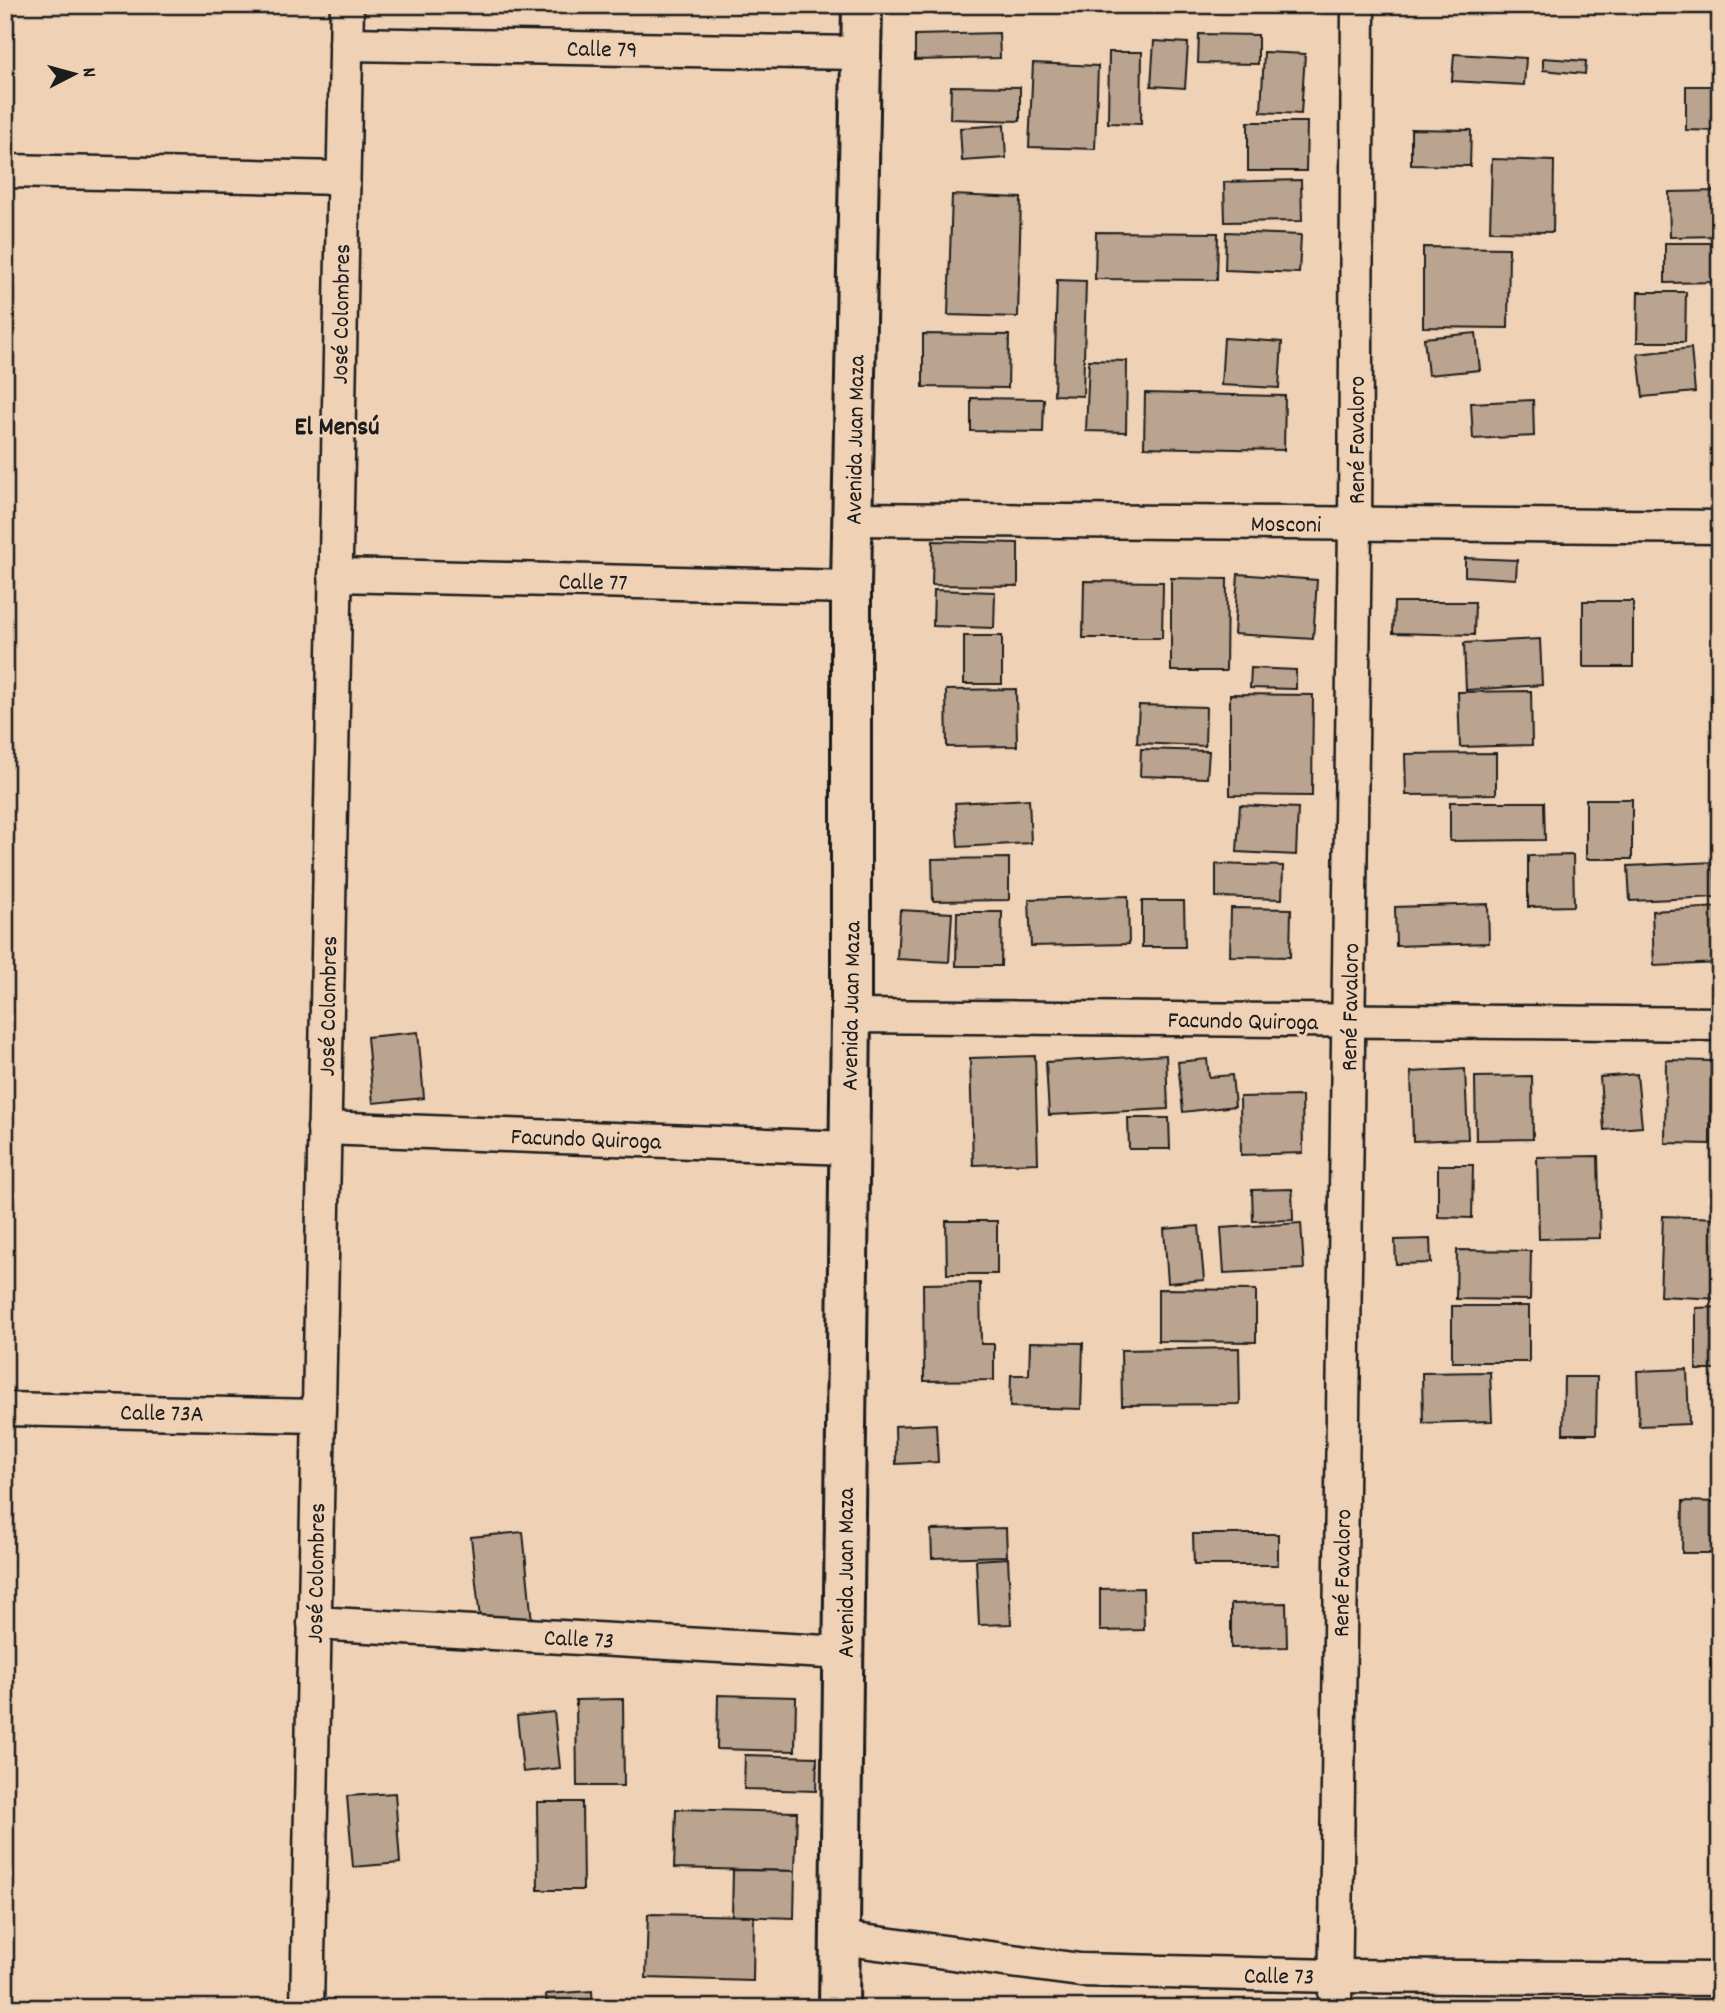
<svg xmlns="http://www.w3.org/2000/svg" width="1725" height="2013" viewBox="0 0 1725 2013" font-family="Dekko,sans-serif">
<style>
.building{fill:#bba48f;stroke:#1c1c1c;stroke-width:2}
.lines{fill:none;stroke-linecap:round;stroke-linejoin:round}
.minor-casing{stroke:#1c1c1c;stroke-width:37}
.secondary-casing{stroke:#1c1c1c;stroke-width:44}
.minor{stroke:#efd1b5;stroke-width:32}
.secondary{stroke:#efd1b5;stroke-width:38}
.labels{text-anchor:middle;stroke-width:6;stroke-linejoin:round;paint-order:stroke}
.street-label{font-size:24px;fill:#1c1c1c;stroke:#efd1b5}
.neighbourhood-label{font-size:26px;font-weight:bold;fill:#1c1c1c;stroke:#efd1b5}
</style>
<rect width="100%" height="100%" fill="#efd1b5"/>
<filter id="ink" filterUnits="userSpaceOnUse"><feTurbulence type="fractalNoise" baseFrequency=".0143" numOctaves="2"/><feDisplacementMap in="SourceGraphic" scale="14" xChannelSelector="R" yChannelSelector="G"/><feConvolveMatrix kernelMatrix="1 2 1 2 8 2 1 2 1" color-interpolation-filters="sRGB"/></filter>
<g filter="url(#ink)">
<g class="building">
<path d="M999,33l1,25 -85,2v-25z"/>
<path d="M1199,34l59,1v29l-60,-1z"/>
<path d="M1154,41l34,2 -3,45 -34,-2z"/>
<path d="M1109,52h33l-1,72 -33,-1z"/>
<path d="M1264,52l41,2 -4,60 -40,-2z"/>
<path d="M1454,54l72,4 -2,27 -72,-4z"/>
<path d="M1543,58l43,3 -1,13 -42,-4z"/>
<path d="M1033,63l65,3 -3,83 -66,-2z"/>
<path d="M951,86l69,1v34l-70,-2z"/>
<path d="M1686,86h34v45l-34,-1z"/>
<path d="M1248,122h59l-1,49h-58z"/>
<path d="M1004,125l2,33 -44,3 -2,-33z"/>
<path d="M1411,129l60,1 -1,36 -59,-1z"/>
<path d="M1492,159l62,2 -1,71 -63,-1z"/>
<path d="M1301,180l1,41 -77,1 -1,-40z"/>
<path d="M1720,191v45l-50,1 -1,-45z"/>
<path d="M952,195l69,3 -3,119 -70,-2z"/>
<path d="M1096,232l122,1 -1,47 -122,-1z"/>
<path d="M1226,232l75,3 -2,38 -74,-3z"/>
<path d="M1665,243h55v39l-55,1z"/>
<path d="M1423,247l86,1 -1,80 -85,-1z"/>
<path d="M1057,280l29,1 -3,115 -29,-1z"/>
<path d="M1638,292h48l-1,50h-48z"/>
<path d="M1476,333l4,37 -52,5 -4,-37z"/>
<path d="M923,334l86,1 -1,53 -85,-1z"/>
<path d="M1224,338l58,4 -3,46 -58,-3z"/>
<path d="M1691,348l4,44 -52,5 -5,-43z"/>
<path d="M1089,360l38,1 -1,71 -40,-1z"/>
<path d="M1145,393l140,3 -1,54 -140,-3z"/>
<path d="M971,398l73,1 -1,33 -72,-1z"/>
<path d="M1533,400l1,36 -61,3 -2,-36z"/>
<path d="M933,541l85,2v43l-86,-1z"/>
<path d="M1465,558l52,2 -1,19 -51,-3z"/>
<path d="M1238,574l79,6 -4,59 -79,-5z"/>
<path d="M1171,578l56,1 -1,92h-55z"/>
<path d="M1084,581l79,1 -1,56h-79z"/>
<path d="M934,590l61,2 -1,36 -61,-2z"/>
<rect x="1583" y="601" width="50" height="66"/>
<path d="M1394,602h81l-1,33 -81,-2z"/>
<rect x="964" y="636" width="38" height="48"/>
<path d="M1540,639l2,46 -76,5 -2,-47z"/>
<path d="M1251,668l45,2v19l-46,-1z"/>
<path d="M1016,689l1,57 -70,1 -1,-57z"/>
<path d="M1531,691l1,54 -72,2 -2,-55z"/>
<path d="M1230,694l83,1 -1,101 -82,-1z"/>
<path d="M1139,705l67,2 -1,39 -68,-3z"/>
<path d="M1141,749l68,2 -2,27 -67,-2z"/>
<path d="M1496,753v41l-90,1 -1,-41z"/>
<path d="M1029,799l2,44 -73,4 -3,-44z"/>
<rect x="1586" y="799" width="46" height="60"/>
<path d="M1450,802h94l1,38 -95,1z"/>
<path d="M1240,805l58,3 -2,47 -59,-3z"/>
<path d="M1573,855l1,51 -46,1v-51z"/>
<path d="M1009,858v42l-76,1 -1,-42z"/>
<path d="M1714,862l2,35 -86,4 -2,-35z"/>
<path d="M1216,864l67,2 -1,33 -66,-2z"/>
<path d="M1128,896l1,48 -98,2 -2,-47z"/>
<path d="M1142,901h42l1,46h-43z"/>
<path d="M1488,904l1,39 -93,3 -1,-39z"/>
<path d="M1720,907v56l-66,3 -2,-55z"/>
<path d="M1231,908l60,1 -1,48 -60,-1z"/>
<path d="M900,910l52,3 -3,49 -52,-3z"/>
<path d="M957,912h45l-1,54h-45z"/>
<path d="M418,1032l6,66 -51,5 -6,-66z"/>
<path d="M1166,1055l2,54 -119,6 -3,-53z"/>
<path d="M1035,1056l3,107 -65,2 -3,-107z"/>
<path d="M1207,1059l2,18 23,-2 3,31 -52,6 -5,-50z"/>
<path d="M1666,1060l45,1 -1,83 -45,-1z"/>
<path d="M1465,1069l3,70 -55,2 -2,-69z"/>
<path d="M1637,1074l5,53 -38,3 -4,-53z"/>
<path d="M1532,1076l1,63 -57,1 -1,-63z"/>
<path d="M1302,1096l1,57 -62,2 -1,-58z"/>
<path d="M1128,1118h41l1,31h-41z"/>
<path d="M1598,1156l2,82 -61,1 -2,-82z"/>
<path d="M1438,1165h35l-1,53 -34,-1z"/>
<path d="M1292,1189l1,31 -40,1 -1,-31z"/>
<path d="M1663,1216l57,2v81l-60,-3z"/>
<path d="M946,1221h51v53h-50z"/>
<path d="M1301,1223l3,46 -80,4 -3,-45z"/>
<path d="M1199,1226l5,54 -36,3 -4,-54z"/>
<path d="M1430,1239l1,24 -35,1 -1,-24z"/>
<path d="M1457,1250l74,1 -1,49 -74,-1z"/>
<path d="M980,1283l1,61h13v36l-70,1 -1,-97z"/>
<path d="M1158,1289l98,1v52l-98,-1z"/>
<rect x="1452" y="1306" width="77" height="56"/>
<path d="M1720,1307v63h-24v-62z"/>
<path d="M1030,1342l53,1 -2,66 -71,-2 1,-32h18z"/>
<path d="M1239,1348l1,56 -118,1 -1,-55z"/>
<path d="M1687,1369l2,55 -50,2 -2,-55z"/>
<path d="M1490,1372l2,49 -69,2 -1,-50z"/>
<path d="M1564,1377h33l-1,57h-33z"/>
<path d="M936,1424l2,38 -42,2 -1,-38z"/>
<path d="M1683,1501l37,1v51h-38z"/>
<path d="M1006,1528l1,28 -75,2 -1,-28z"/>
<path d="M523,1532l9,90 -51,6 -10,-91z"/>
<path d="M1193,1534h85v31h-84z"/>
<path d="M1008,1558l3,66 -32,1 -3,-65z"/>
<path d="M1143,1588l1,42 -44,1v-42z"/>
<path d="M1286,1603l1,44 -56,1v-44z"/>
<path d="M718,1695l78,2 -1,54 -78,-2z"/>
<path d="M623,1699l1,87h-47l-1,-86z"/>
<path d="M554,1712l6,56 -37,4 -6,-56z"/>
<path d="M745,1755l72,2 -1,34 -72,-2z"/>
<path d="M395,1793l5,70 -47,4 -6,-71z"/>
<path d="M537,1802h45l1,88h-45z"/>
<path d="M676,1809l121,3 -2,59 -121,-3z"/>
<path d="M733,1870l62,1 -1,47 -62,-2z"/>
<path d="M648,1914l106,2 -1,65 -107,-3z"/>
<path d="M592,1991l1,17h-46l-1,-14z"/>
</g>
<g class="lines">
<defs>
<g id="minor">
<path d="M346,44l513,9"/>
<path d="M5,171l338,7"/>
<path d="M853,519l867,8"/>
<path d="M335,575l516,12"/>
<path d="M851,1016l869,8"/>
<path d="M324,1128l524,20"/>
<path d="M5,1409l313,7"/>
<path d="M314,1623l530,30"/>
<path d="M840,1938l240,32 255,6 385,3"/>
<path d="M307,2008l40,-2003"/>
<path d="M1335,2008l20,-1484 3,-519"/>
</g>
<path id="secondary" d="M839,2008l12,-992v-429l11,-582"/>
</defs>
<use href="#minor" class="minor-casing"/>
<use href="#secondary" class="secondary-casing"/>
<use href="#minor" class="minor"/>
<use href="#secondary" class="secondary"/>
</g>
</g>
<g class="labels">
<g class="street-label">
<text transform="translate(602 48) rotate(1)" y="8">Calle 79</text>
<text transform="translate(340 314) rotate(-89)" y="8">José Colombres</text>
<text transform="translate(854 440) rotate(-89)" y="8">Avenida Juan Maza</text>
<text transform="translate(1356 440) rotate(-90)" y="8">René Favaloro</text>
<text transform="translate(1286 523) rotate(1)" y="8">Mosconi</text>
<text transform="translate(593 581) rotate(1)" y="8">Calle 77</text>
<text transform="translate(327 1006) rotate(-89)" y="8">José Colombres</text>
<text transform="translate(850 1006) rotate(-89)" y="8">Avenida Juan Maza</text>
<text transform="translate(1349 1007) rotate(-89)" y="8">René Favaloro</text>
<text transform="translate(1243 1020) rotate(1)" y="8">Facundo Quiroga</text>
<text transform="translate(586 1138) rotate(2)" y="8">Facundo Quiroga</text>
<text transform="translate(162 1412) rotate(1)" y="8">Calle 73A</text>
<text transform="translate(315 1573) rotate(-89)" y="8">José Colombres</text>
<text transform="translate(845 1573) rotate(-90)" y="8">Avenida Juan Maza</text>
<text transform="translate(1341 1573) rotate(-89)" y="8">René Favaloro</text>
<text transform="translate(579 1638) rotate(3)" y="8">Calle 73</text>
<text transform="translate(1279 1975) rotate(1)" y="8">Calle 73</text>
</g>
<g class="neighbourhood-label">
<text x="337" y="434">El Mensú</text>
</g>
</g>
<rect width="1725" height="2013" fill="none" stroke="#efd1b5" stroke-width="28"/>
<rect x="14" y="14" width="1697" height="1985" fill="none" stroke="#1c1c1c" stroke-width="2.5" filter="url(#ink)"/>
<g transform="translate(74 74) rotate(84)" stroke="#efd1b5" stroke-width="5" paint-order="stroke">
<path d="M0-5L12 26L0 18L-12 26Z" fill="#1c1c1c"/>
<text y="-10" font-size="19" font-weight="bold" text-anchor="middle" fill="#1c1c1c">N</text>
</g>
</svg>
